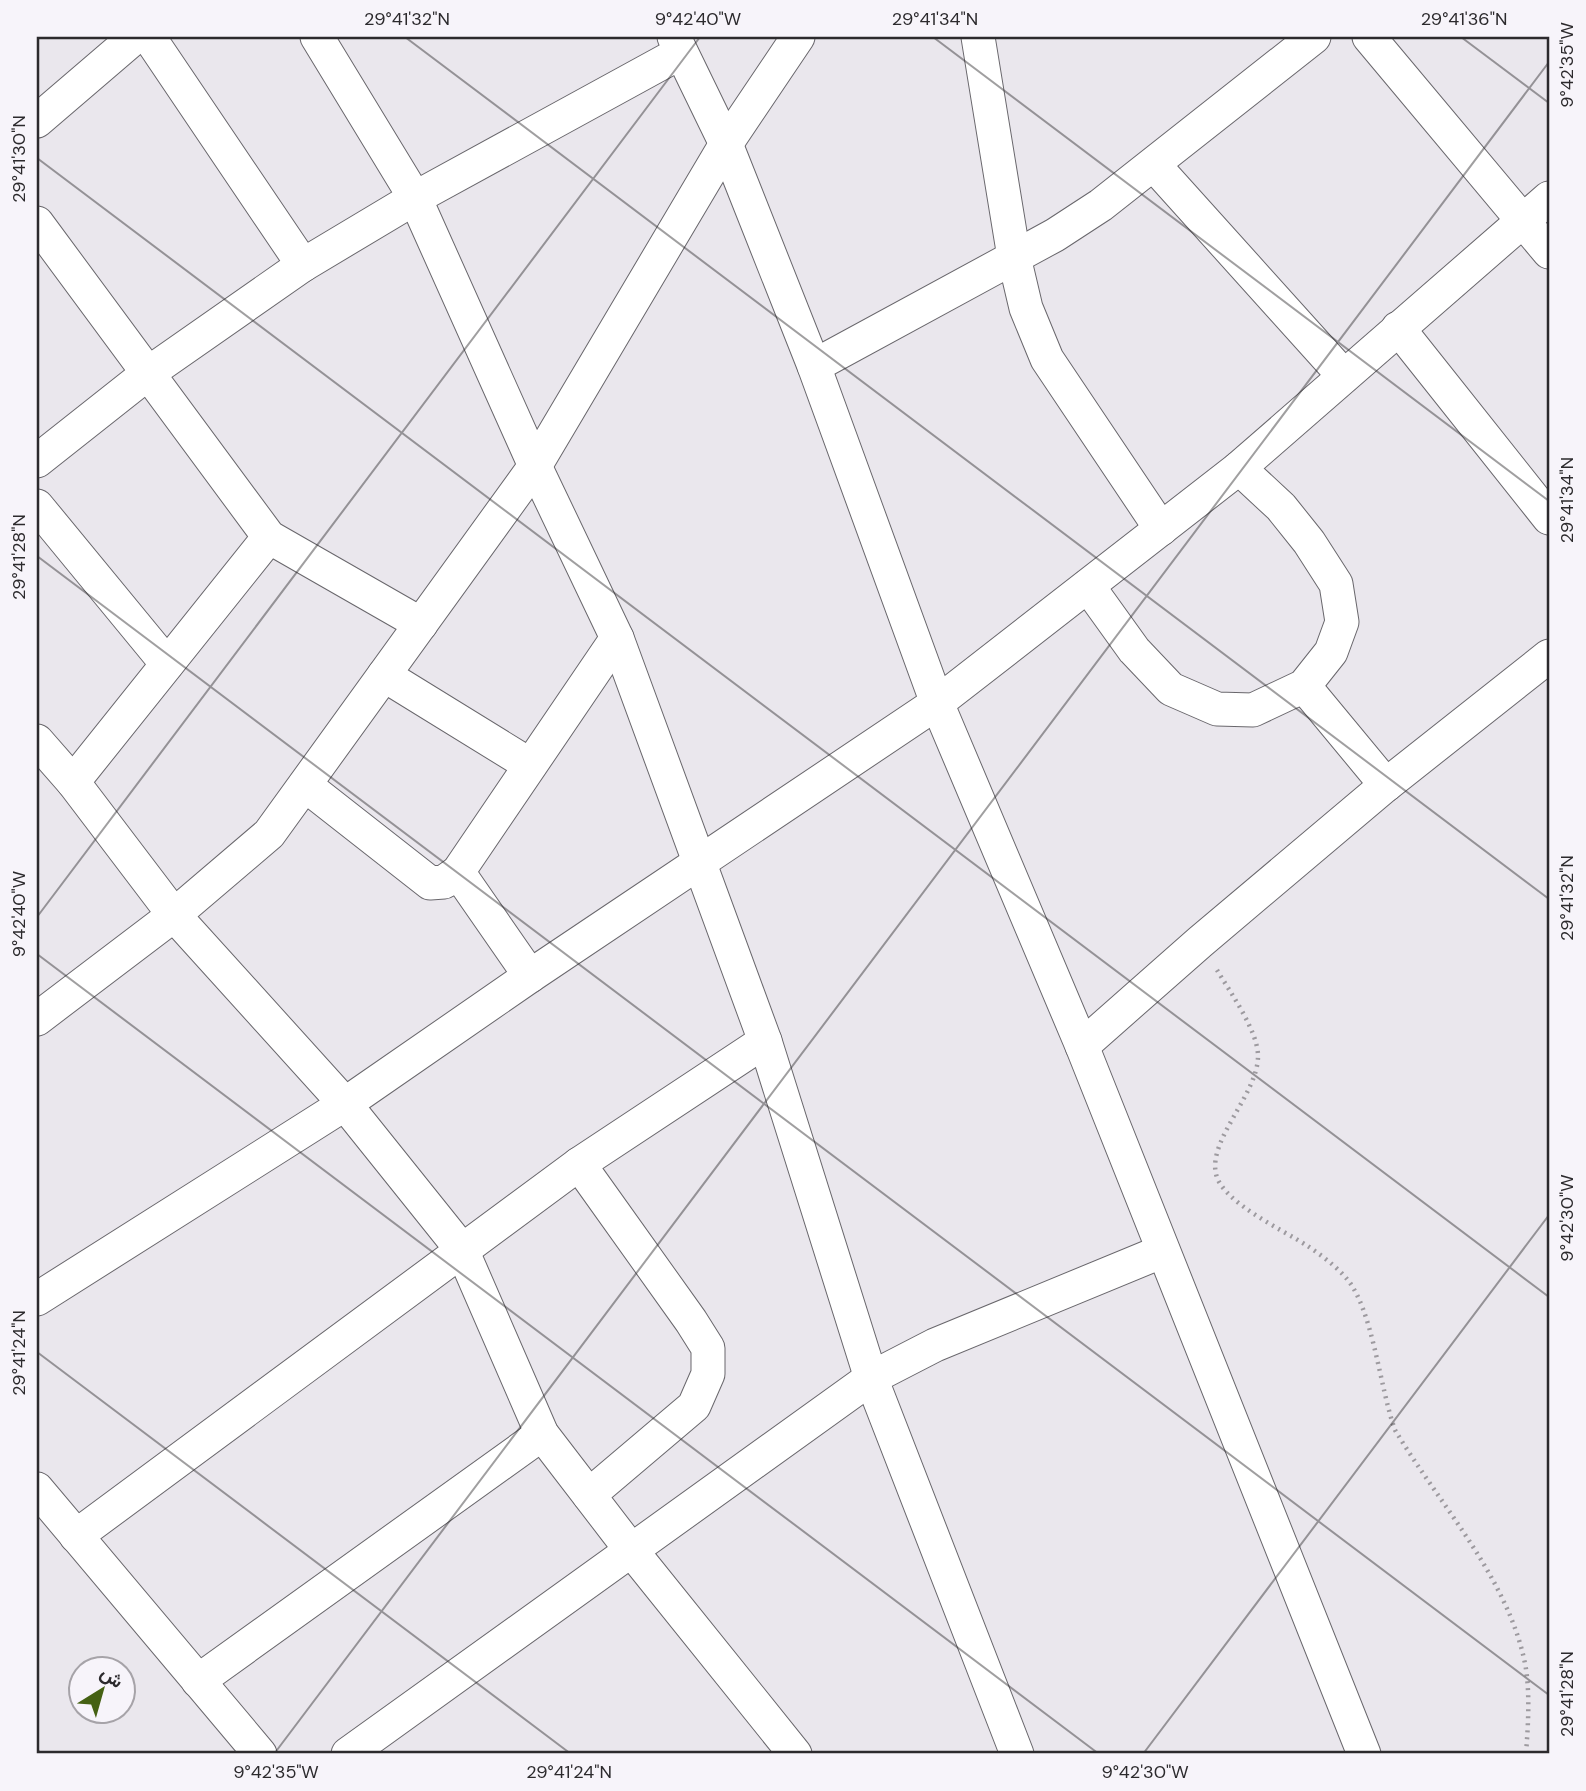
<svg xmlns="http://www.w3.org/2000/svg" width="1586" height="1791" viewBox="0 0 1586 1791" font-family="'DM Sans',Vazirmatn,sans-serif">
<style>
.lines{fill:none;stroke-linecap:round;stroke-linejoin:round}
.minor-casing{stroke:#69676c;stroke-width:35}
.path{stroke:#9d9a9f;stroke-width:4.5;stroke-dasharray:2 5;stroke-linecap:butt}
.minor{stroke:#fff;stroke-width:33}
.ticks{fill:none;stroke:#2c2a2d;stroke-width:2;stroke-opacity:0.45}
.neatline{fill:none;stroke:#2c2a2d;stroke-width:2.5}
.ticks-label{font-size:18px;text-anchor:middle;fill:#2c2a2d}
</style>
<rect width="100%" height="100%" fill="#eae7ed"/>
<g class="lines">
<defs>
<g id="minor">
<path d="M149,37l154,228"/>
<path d="M317,37l98,161 120,268 82,172 148,403 106,337 146,376"/>
<path d="M674,37l52,107 88,222 123,337 145,343 282,708"/>
<path d="M978,37l36,220 12,51 21,51 114,170"/>
<path d="M1369,37l180,215"/>
<path d="M37,121l98,-84"/>
<path d="M1154,165l190,211"/>
<path d="M37,223l232,314 152,87"/>
<path d="M1398,328l151,190"/>
<path d="M814,366l241,-131 46,-30 213,-168"/>
<path d="M37,461l110,-87 156,-109 112,-67 265,-145"/>
<path d="M37,506l130,158"/>
<path d="M1088,586l46,64 37,39 46,20 36,1 51,-24 27,-34 11,-30 -6,-38 -27,-42 -28,-35 -42,-39"/>
<path d="M384,675l146,90"/>
<path d="M1304,686l82,99"/>
<path d="M37,741l36,41 101,133 171,189 117,146 80,184 89,116 164,204"/>
<path d="M73,782l196,-245"/>
<path d="M305,785l125,98 14,-1 14,-10 159,-234"/>
<path d="M458,872l72,104"/>
<path d="M37,1019l137,-104 95,-81 266,-368 191,-322 72,-107"/>
<path d="M1082,1046l118,-104 186,-157 163,-129"/>
<path d="M579,1164l112,157 17,27v26l-14,32 -105,89"/>
<path d="M37,1299l308,-195 185,-128 407,-273 302,-235 310,-270"/>
<path d="M37,1489l223,265"/>
<path d="M76,1536l503,-372 186,-123"/>
<path d="M198,1681l344,-247"/>
<path d="M348,1754l523,-376 64,-33 228,-94"/>
</g>
</defs>
<use href="#minor" class="minor-casing"/>
<path class="path" d="M1217,970c13,22 41,61 41,86 0,38 -50,83 -42,118 6,28 67,56 90,71 14,9 30,21 41,34 26,31 33,110 48,151 44,74 116,151 131,239 4,28 2,57 0,85"/>
<use href="#minor" class="minor"/>
</g>
<path class="ticks" d="M405,37l1144,862M933,37l616,464M1461,37l88,66M37,158l1512,1139M37,556l1512,1139M37,917l663,-880M37,954l1062,800M37,1352l534,402M37,1750l6,4M274,1754l1275,-1692M1143,1754l406,-539"/>
<rect width="1586" height="1791" fill="none" stroke="#f7f4fa" stroke-width="77"/>
<g transform="translate(102 1690) rotate(37)"><circle r="33" fill="#f7f4fa" stroke="#a6a3a8" stroke-width="2"/>
<path d="M0-5L12 26L0 18L-12 26Z" fill="#456113"/>
<text y="-10" font-size="19" font-weight="bold" text-anchor="middle" fill="#2c2a2d">ش</text>
</g>
<rect x="38" y="38" width="1510" height="1714" class="neatline"/>
<g class="ticks-label">
<text x="407" y="25">29°41'32"N</text>
<text x="698" y="25">9°42'40"W</text>
<text x="935" y="25">29°41'34"N</text>
<text x="1464" y="25">29°41'36"N</text>
<text transform="translate(1567 65) rotate(-90)" y="6">9°42'35"W</text>
<text transform="translate(19 159) rotate(-90)" y="6">29°41'30"N</text>
<text transform="translate(1567 500) rotate(-90)" y="6">29°41'34"N</text>
<text transform="translate(19 557) rotate(-90)" y="6">29°41'28"N</text>
<text transform="translate(1567 898) rotate(-90)" y="6">29°41'32"N</text>
<text transform="translate(19 914) rotate(-90)" y="6">9°42'40"W</text>
<text transform="translate(1567 1218) rotate(-90)" y="6">9°42'30"W</text>
<text transform="translate(19 1353) rotate(-90)" y="6">29°41'24"N</text>
<text transform="translate(1567 1694) rotate(-90)" y="6">29°41'28"N</text>
<text x="276" y="1778">9°42'35"W</text>
<text x="569" y="1778">29°41'24"N</text>
<text x="1145" y="1778">9°42'30"W</text>
</g>
</svg>
